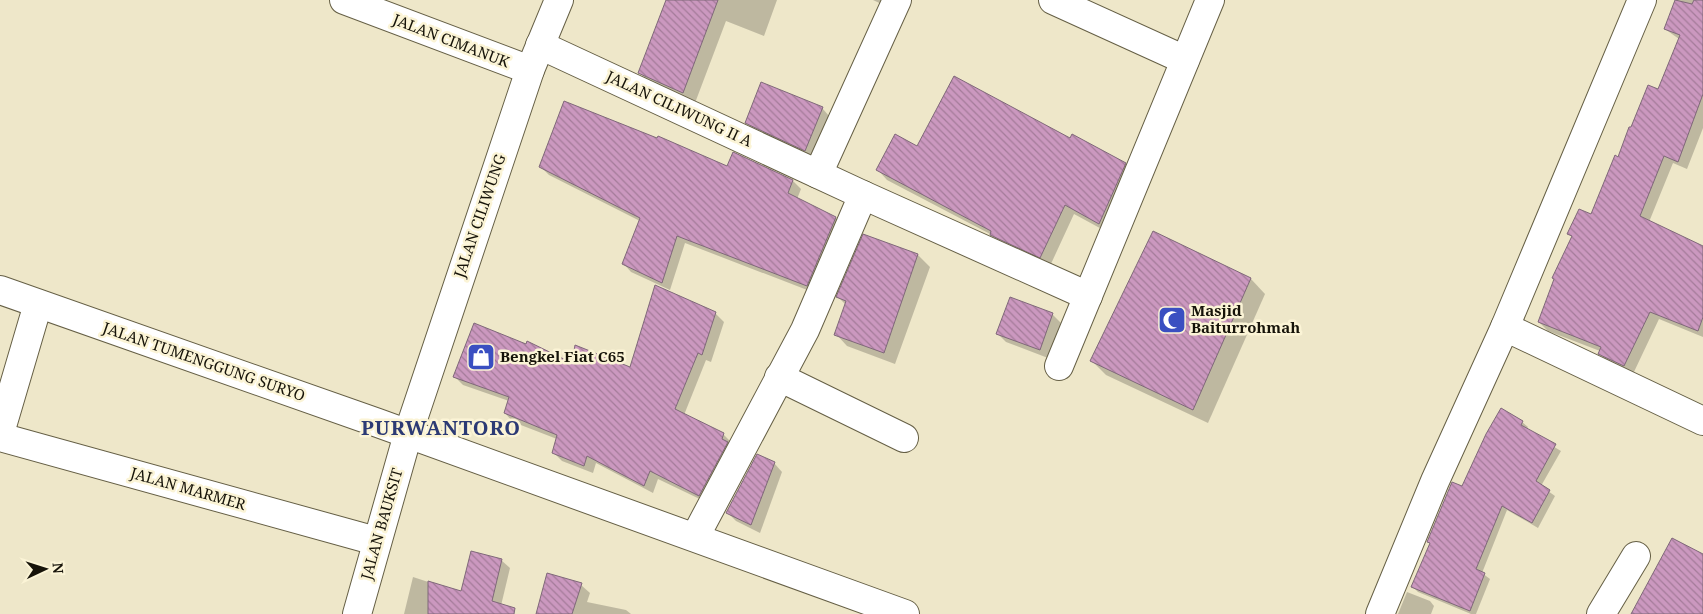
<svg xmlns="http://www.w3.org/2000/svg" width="1703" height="614" viewBox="0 0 1703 614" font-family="'Noto Serif',serif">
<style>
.shadow{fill:#0003}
.building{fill:url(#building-back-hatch);stroke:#7f6879}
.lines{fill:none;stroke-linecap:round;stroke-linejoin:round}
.minor-casing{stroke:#655f45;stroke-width:30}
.major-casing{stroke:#655f45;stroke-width:30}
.highway-casing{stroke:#655f45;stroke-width:30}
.minor{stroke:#fff;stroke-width:28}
.major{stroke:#fff;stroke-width:28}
.highway{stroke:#fff;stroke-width:28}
.labels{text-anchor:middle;stroke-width:5;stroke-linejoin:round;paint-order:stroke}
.street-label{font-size:15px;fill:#161309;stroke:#fbf4d6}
.poi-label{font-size:15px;font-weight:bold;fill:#161309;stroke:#fbf4d6;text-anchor:start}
.district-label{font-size:20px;font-weight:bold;letter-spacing:1px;fill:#2c3a74;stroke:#fbf4d6}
</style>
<defs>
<pattern id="building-back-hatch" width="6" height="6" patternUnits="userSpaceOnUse" patternTransform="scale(1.25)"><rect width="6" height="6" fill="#cb98bf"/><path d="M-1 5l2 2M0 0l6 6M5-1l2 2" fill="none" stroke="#a47b99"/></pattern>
</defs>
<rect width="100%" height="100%" fill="#eee7c9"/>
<g class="shadow">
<path d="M666,0h111l-13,36 -38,-15 -31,82 -44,-19 -11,-11z"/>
<path d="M873,0h23l-4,9z"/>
<path d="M1676,0h27v128l-16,41 -14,-6 -24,59 54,25v90l-44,-18 -26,55 -25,-12 -9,-9 1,-2 -52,-20 -9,-9 33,-85 -3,-3 23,-18 27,-58 40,-67 20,-52 -14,-10z"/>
<path d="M822,108l8,9 -16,41 -60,-27 -8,-9z"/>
<path d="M1071,140l54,24 10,10 -26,59 -35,-19 -24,52 -49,-22 -9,-9 -105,-55 -9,-10 39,-22z"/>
<path d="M540,166l188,1 65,14 8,8 -4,10 39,19 8,9 -29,66 -130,-50 -15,47 -39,-18 -8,-9 17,-42 -91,-46z"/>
<path d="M1153,233l98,46 14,15 -57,129 -102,-48 -14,-14z"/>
<path d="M918,255l12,12 -35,97 -48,-18 -11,-12 10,-29 -8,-8z"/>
<path d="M715,313l9,9 -13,40 -5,-2 -22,55 39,19 9,9 -24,60 -50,-24 -5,14 -57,-30 -3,10 -31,-12 -8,-8 3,-14 -44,-17 -8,-9 4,-12 -46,-16 -8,-8 118,-12 58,3z"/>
<path d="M1052,314l9,9 -13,35 -42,-16 -8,-8z"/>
<path d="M1522,422l6,5 -2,3 35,21 -20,35 14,10 -17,32 -31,-18 -25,63 8,6 -14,35h-5l-53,-22 -5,-5 18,-43 -3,-2 35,-54z"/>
<path d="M774,463l8,9 -22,61 -24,-12 -9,-9z"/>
<path d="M501,560l9,8 -11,46h-95l9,-37 49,16z"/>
<path d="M581,585l9,8 -3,9 39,8 5,4h-94z"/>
<path d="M1407,592l23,9 4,5 -3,8h-33z"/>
</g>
<g class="building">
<path d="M666,0h52l-35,93 -45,-20z"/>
<path d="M1675,0l17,4 2,-4h9v94l-25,68 -14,-6 -24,60 63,30v71l-5,14 -48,-19 -26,54 -26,-12 3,-7 -63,-25 16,-43 -2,-1 20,-42 -5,-2 12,-25 12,5 24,-59 3,2 11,-30h2l17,-42 10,4 22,-54 -16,-6z"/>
<path d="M954,76l116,62 2,-4 54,29 -27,61 -34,-19 -25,53 -50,-23 1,-4 -115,-61 19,-36 22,12z"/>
<path d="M761,82l62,25 -18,44 -60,-28z"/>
<path d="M564,101l93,37 1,-2 69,30 6,-14 60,28 -5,13 48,24 -29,69 -130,-50 -15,47 -40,-19 18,-46 -101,-51z"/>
<path d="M1153,231l98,47 -58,132 -103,-49z"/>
<path d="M863,234l55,20 -34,99 -50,-18 12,-34 -10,-4z"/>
<path d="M655,285l61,27 -14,43 -4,-2 -23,56 49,24 -2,6 6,3 -29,54 -49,-25 -6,15 -57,-30 -3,10 -32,-13 5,-18 -53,-22 5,-16 -56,-20 21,-54 52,21 1,-3 45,22 3,-18 55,22z"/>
<path d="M1010,297l43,16 -13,37 -44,-16z"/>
<path d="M1501,408l22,13 -2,4 35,19 -20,37 14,9 -18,33 -30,-17 -26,63 9,4 -15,38 -59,-24 19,-44 -3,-1 25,-60 10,4 24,-52z"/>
<path d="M757,454l18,8 -24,63 -25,-12z"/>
<path d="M1672,538l31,16v60h-72z"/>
<path d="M471,551l31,8 -10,42 23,7 -1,6h-86v-33l33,10z"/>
<path d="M547,573l35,10 -10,31h-36z"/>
</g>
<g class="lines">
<defs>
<g id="minor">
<path d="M344,0l186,70"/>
<path d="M1053,0l132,60"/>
<path d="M540,45l323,150 225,101"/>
<path d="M818,174l79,-174"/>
<path d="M1505,327l198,94"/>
<path d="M1059,366l151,-366"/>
<path d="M779,377l125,61"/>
<path d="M0,433l38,-129"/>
<path d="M0,437l376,104"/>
<path d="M695,537l110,-207 58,-135"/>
<path d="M357,614l51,-180"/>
<path d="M1380,614l55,-133 70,-154 137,-327"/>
<path d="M1601,614l35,-58"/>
</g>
<path id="major" d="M408,434l122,-364 29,-70"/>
<path id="highway" d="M0,290l378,133 527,191"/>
</defs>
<use href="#minor" class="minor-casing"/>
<use href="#major" class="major-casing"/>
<use href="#highway" class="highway-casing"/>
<use href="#minor" class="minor"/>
<use href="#major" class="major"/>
<use href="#highway" class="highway"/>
</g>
<defs>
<symbol id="mosque-square" viewBox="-11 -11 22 22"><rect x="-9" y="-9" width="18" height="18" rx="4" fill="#3a4fc1" stroke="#fbf4d6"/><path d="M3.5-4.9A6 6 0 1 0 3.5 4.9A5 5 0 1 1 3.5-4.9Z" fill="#fff"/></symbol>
<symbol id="shop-square" viewBox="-11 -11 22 22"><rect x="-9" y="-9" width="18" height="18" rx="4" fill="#3a4fc1" stroke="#fbf4d6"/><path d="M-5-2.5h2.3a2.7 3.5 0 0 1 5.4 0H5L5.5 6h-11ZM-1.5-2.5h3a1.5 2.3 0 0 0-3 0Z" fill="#fff"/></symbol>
</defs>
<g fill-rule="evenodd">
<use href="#mosque-square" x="1156" y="304" width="32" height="32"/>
<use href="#shop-square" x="465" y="341" width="32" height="32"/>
</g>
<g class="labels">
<g class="street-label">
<text transform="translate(451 41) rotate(21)" y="5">JALAN CIMANUK</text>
<text transform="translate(679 109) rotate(25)" y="5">JALAN CILIWUNG II A</text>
<text transform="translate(480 216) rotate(-71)" y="5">JALAN CILIWUNG</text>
<text transform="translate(204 362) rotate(19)" y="5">JALAN TUMENGGUNG SURYO</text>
<text transform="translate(188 489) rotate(16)" y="5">JALAN MARMER</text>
<text transform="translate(382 524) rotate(-74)" y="5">JALAN BAUKSIT</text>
</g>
<g class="poi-label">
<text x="1191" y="316">Masjid<tspan x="1191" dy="17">Baiturrohmah</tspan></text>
<text x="500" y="362">Bengkel Fiat C65</text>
</g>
<g class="district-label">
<text x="441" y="435">PURWANTORO</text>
</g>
</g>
<g transform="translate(45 569) rotate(86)" stroke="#fbf4d6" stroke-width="4" paint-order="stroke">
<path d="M0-4L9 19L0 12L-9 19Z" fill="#161309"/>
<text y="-8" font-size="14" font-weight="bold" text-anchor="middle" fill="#161309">N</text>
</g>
</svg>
